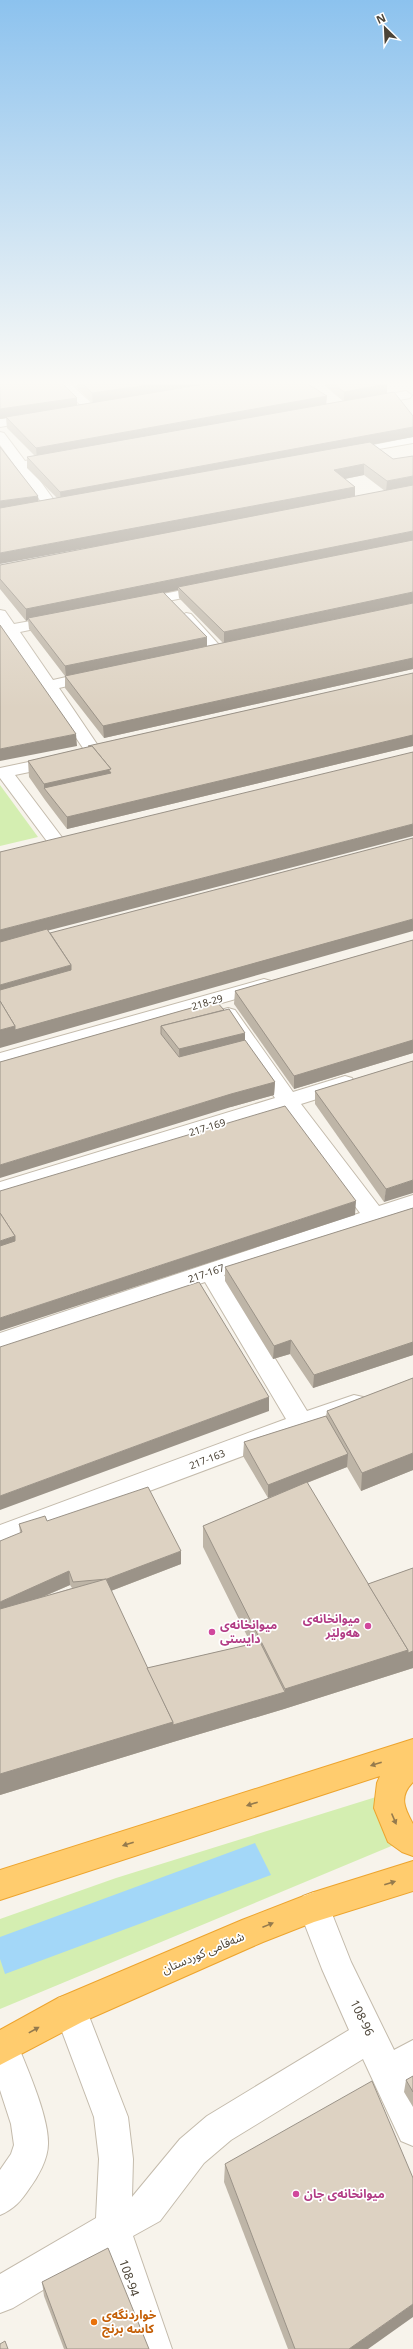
<svg xmlns="http://www.w3.org/2000/svg" width="413" height="2349" viewBox="0 0 413 2349" font-family="'Noto Sans','Noto Sans Arabic',sans-serif">
<style>
.green{fill:#d4eeb1}
.water{fill:#a3d7f8}
.lines{fill:none;stroke-linecap:round;stroke-linejoin:round}
.minor-casing{stroke:#c4bbac;stroke-width:2}
.highway-casing{stroke:#eda42e;stroke-width:2}
.minor{fill:#fff;fill-rule:evenodd}
.highway{fill:#ffcc6e;fill-rule:evenodd}
.wall{fill:#beb5a7;fill-rule:evenodd}
.shaded-wall{fill:#9b9388}
.building{fill:#ddd2c2;stroke:#9b9388}
.oneway{fill:#947a4d}
.hotel-dot{fill:#d1479c;stroke:#fff;stroke-width:1.5}
.food-dot{fill:#e8710a;stroke:#fff;stroke-width:1.5}
.labels{text-anchor:middle;stroke-width:3.5;stroke-linejoin:round;paint-order:stroke}
.street-label{font-size:10px;fill:#4c4437;stroke:#fff}
.near-hotel-label{font-size:12px;font-weight:bold;fill:#b23c85;stroke:#fff;text-anchor:start}
.near-street-label{font-size:12px;fill:#4c4437;stroke:#fff}
.near-food-label{font-size:12px;font-weight:bold;fill:#c56008;stroke:#fff;text-anchor:start}
</style>
<rect width="100%" height="100%" fill="#f7f3eb"/>
<g class="green">
<path d="M0,785l38,52 -38,9z"/>
<path d="M376,1797l25,45 -401,167v-90l116,-41z"/>
</g>
<path class="water" d="M255,1843l16,32 -266,99 -5,-15v-22z"/>
<g class="lines">
<defs>
<g id="minor">
<path d="M55,381h12l30,27 -6,4 -4,-1z"/>
<path d="M406,391l6,4 -2,3 -43,8 -6,-4 6,-4z"/>
<path d="M36,413l6,4 -2,3 -40,7v-8z"/>
<path d="M0,432l4,1 21,28 31,-6 4,1 2,3 -2,3 -30,5 29,40 -2,3h-10l-47,-65z"/>
<path d="M413,435v8l-68,12 -6,-4 6,-4z"/>
<path d="M207,585l5,1 2,3 -2,3 -73,15 -7,-4 7,-4z"/>
<path d="M0,610l5,1 9,13 44,-8 7,4 -2,3 -43,9 33,48 40,-9 5,2 3,3 -3,3 -39,9 44,65 -2,4h-12l-89,-132z"/>
<path d="M186,613l5,1 30,33 3,3 -3,3h-10l-30,-33 -2,-3z"/>
<path d="M57,756l6,1 2,4 -2,4 -48,10 49,65 -3,4h-12l-49,-66v-10z"/>
<path d="M264,979l7,2 3,4 -3,4 -271,77v-13z"/>
<path d="M228,1008l7,2 58,82 52,-16 7,2 3,5 -3,5 -51,16 78,102 34,-11v16l-189,64 83,136 47,-16 9,2 3,7 -3,7 -363,136v-22l286,-106 -81,-137 -205,69v-18l360,-120 -77,-104 -283,88v-15l275,-84 -57,-84 3,-4z"/>
<path d="M314,1892l11,4 26,66 43,88 19,-10v37l-5,3 5,11v55l-12,-5 -38,-82 -132,81 -27,23 -44,58 -27,15 39,113h-38l-31,-95 -90,54 -13,5v-39l96,-56 3,-59 -5,-42 -40,-107 4,-12 12,-4 12,4 46,119 5,42 -1,38 48,-58 27,-23 142,-86 -27,-61 -24,-62 5,-11z"/>
<path d="M2,2031l12,5c11,27 35,80 34,108 0,15 -10,33 -19,45 -8,12 -15,20 -29,26v-45l11,-16 3,-9 -3,-21 -11,-34v-58z"/>
</g>
<g id="highway">
<path d="M413,1739v43c-15,15 -8,27 0,42 0,5 0,26 0,32l-11,-4 -14,-10 -14,-34 3,-25 3,-7 -380,124v-30z"/>
<path d="M413,1861v30l-99,31 -51,20 -181,80 -82,43v-35l58,-32 184,-78 72,-28z"/>
</g>
</defs>
<use href="#minor" class="minor-casing"/>
<use href="#highway" class="highway-casing"/>
<use href="#minor" class="minor"/>
<use href="#highway" class="highway"/>
</g>
<g class="wall">
<path d="M0,381l77,17v7l16,-2 -16,-15v-7h226l23,23 17,-3 -18,-15v-5h60l2,3v10l26,22v21l-40,8 20,14 20,210 -309,69 -39,-50v-12l-36,-47 -1,-9 -2,1 -26,-32v-24l83,-16 -44,-48 18,-3 -30,-30v-11l8,-1 -28,-28 -1,-10 -6,1zM364,475l21,16 -30,6v-10l-10,-8zM178,590l1,8 44,45 -16,3 -43,-53z"/>
<path d="M413,673v73l-346,83 -22,-29 -16,-23 -1,-16 60,-14v-1z"/>
<path d="M413,940v113l-119,36 -60,-85 1,-13z"/>
<path d="M216,1001l59,81 -1,13 -43,12 -231,-45z"/>
<path d="M413,1061l-29,141 -69,-98v-13z"/>
<path d="M413,1208v147l-100,33 -23,-34 -17,5 -48,-78v-14z"/>
<path d="M413,1378v92l-52,21 -14,-24 -40,16 61,101 45,-16v100l-129,41 -111,33 -173,53 20,-262 -1,-9 28,-3 134,43 -70,27 36,77 104,-24 -48,-97v-21l75,-32 -10,4 -25,-42 1,-14 82,-26 1,-5zM70,1585l2,3 -29,9z"/>
<path d="M413,2076v31l-9,-15 2,-12z"/>
<path d="M225,2164l143,185h-80l-64,-167z"/>
<path d="M42,2282l107,67h-85l-20,-53z"/>
</g>
<g class="shaded-wall">
<path d="M177,381h55l-139,22 -1,-10z"/>
<path d="M387,384v10l-43,8v-10z"/>
<path d="M327,396l-1,10 -289,52 -1,-10z"/>
<path d="M77,398v10l-77,11v-10z"/>
<path d="M413,427v10l-352,65 -1,-10z"/>
<path d="M364,464v11l-30,6v-11z"/>
<path d="M413,476v11l-27,5 1,-11z"/>
<path d="M355,487v11l-355,66v-11z"/>
<path d="M38,496l1,10 -39,6v-11z"/>
<path d="M413,531v10l-235,46v3l-148,30 -2,-2v2l-2,1v-12z"/>
<path d="M413,592v11l-189,40v-11z"/>
<path d="M207,637v11l-141,29 -1,-11z"/>
<path d="M413,658v11l-309,69 -1,-12z"/>
<path d="M76,734l1,12 -77,15v-12z"/>
<path d="M413,735v11l-346,83v-12z"/>
<path d="M111,769v16l-67,3v-4z"/>
<path d="M413,824v12l-413,107v-13z"/>
<path d="M413,919v12l-413,117v-18z"/>
<path d="M71,965l1,17 -72,21v-18z"/>
<path d="M245,1033v20l-65,17 -1,-21z"/>
<path d="M413,1040v13l-119,36v-13z"/>
<path d="M275,1082l-1,13 -43,12 -231,71v-13l231,-71z"/>
<path d="M413,1180v13l-29,9 2,-13z"/>
<path d="M356,1201l-1,14 -355,116v-13z"/>
<path d="M15,1236l2,18 -17,6v-19z"/>
<path d="M291,1340l-1,14 -17,5 1,-13z"/>
<path d="M413,1342v13l-100,33 1,-13z"/>
<path d="M269,1397v14l-269,99v-14z"/>
<path d="M413,1453v17l-52,21 1,-18z"/>
<path d="M348,1454l-1,13 -79,31v-13z"/>
<path d="M181,1551v13l-73,28 -1,-13z"/>
<path d="M69,1571l1,14 -70,30v-13z"/>
<path d="M408,1650l5,1v17l-129,41 -111,33v-17l112,-33v-3z"/>
<path d="M173,1722v20l-173,53v-21z"/>
<path d="M413,2304v13l-45,32h-19z"/>
</g>
<g class="building">
<path d="M0,381h60l17,17 -77,11z"/>
<path d="M80,381h97l-85,12z"/>
<path d="M223,381h80l24,15 -291,52 -30,-31z"/>
<path d="M330,381h55l2,3 -43,8z"/>
<path d="M394,392l19,24v11l-353,65 -33,-35z"/>
<path d="M370,442l23,17 20,-3v20l-26,5 -23,-17 -30,6 21,17 -355,66v-45z"/>
<path d="M0,447l38,49 -38,5z"/>
<path d="M413,485v46l-387,78 -26,-30v-14z"/>
<path d="M413,540v52l-189,40 -46,-45z"/>
<path d="M163,592l44,45 -142,29 -37,-48z"/>
<path d="M413,603v55l-310,68 -38,-50z"/>
<path d="M0,625l76,109 -76,15z"/>
<path d="M413,673v62l-346,82 -23,-29 67,-15 -3,-4h3l-19,-23 -3,1 -1,-1z"/>
<path d="M92,746l19,23 -67,15 -16,-23z"/>
<path d="M413,752v72l-413,106v-78z"/>
<path d="M413,838v81l-398,111v-4l-15,-25v-11l71,-20v-5l-21,-32z"/>
<path d="M47,929l24,36 -71,20v-43z"/>
<path d="M413,940v100l-119,36 -59,-85z"/>
<path d="M0,1001l15,25 -15,4z"/>
<path d="M216,1001l8,9 -63,16v8l18,23 66,-17 30,42 -44,12 -231,71v-103z"/>
<path d="M229,1009l16,24 -66,16 -18,-23z"/>
<path d="M413,1061v119l-27,9 -71,-98z"/>
<path d="M285,1106l71,95 -356,117v-72l15,-5v-5l-15,-23v-22z"/>
<path d="M413,1208v134l-99,33 -23,-35 -17,6 -49,-79z"/>
<path d="M0,1213l15,23 -15,5z"/>
<path d="M199,1282l70,115 -269,99v-149z"/>
<path d="M413,1378v75l-51,20 -35,-62z"/>
<path d="M326,1416l22,38 -80,31 -24,-43z"/>
<path d="M307,1482l101,168 -123,39 -82,-163z"/>
<path d="M148,1487l33,64 -74,28 -34,3 -4,-11 -69,31v-61l22,-9 -3,-8 26,-8 2,5z"/>
<path d="M413,1568v83l-5,2v-3l-40,-66z"/>
<path d="M106,1579l67,143 -173,52v-165z"/>
<path d="M260,1642l25,50 -112,33v-3l-26,-54z"/>
<path d="M413,2076v16l-7,-12z"/>
<path d="M372,2081l41,97v126l-64,45h-54l-70,-185z"/>
<path d="M108,2248l41,101h-82l-25,-67z"/>
<path d="M5,2341l3,8h-8v-5z"/>
</g>
<defs><path id="oneway-solid" d="M-6-.8H1V-3.2L6.5 0L1 3.2V.8H-6Z"/></defs>
<g class="oneway">
<use href="#oneway-solid" transform="translate(376 1764) rotate(162)"/>
<use href="#oneway-solid" transform="translate(252 1804) rotate(162)"/>
<use href="#oneway-solid" transform="translate(394 1819) rotate(67)"/>
<use href="#oneway-solid" transform="translate(128 1844) rotate(162)"/>
<use href="#oneway-solid" transform="translate(390 1883) rotate(-17)"/>
<use href="#oneway-solid" transform="translate(268 1925) rotate(-22)"/>
<use href="#oneway-solid" transform="translate(34 2030) rotate(-29)"/>
</g>
<linearGradient id="sky" x2="0" y2="1"><stop stop-color="#8cc2ee"/><stop offset="0.54" stop-color="#fbfaf6"/><stop offset="1" stop-color="#fbfaf6" stop-opacity="0"/></linearGradient>
<rect width="413" height="709" fill="url(#sky)"/>
<g class="hotel-dot">
<circle cx="368" cy="1626" r="4"/>
<circle cx="212" cy="1632" r="4"/>
<circle cx="296" cy="2194" r="4"/>
</g>
<circle class="food-dot" cx="94" cy="2322" r="4"/>
<g class="labels">
<g class="street-label">
<text transform="translate(207 1002) rotate(-16)" y="4">218-29</text>
<text transform="translate(207 1127) rotate(-17)" y="4">217-169</text>
<text transform="translate(206 1273) rotate(-19)" y="4">217-167</text>
<text transform="translate(207 1459) rotate(-21)" y="4">217-163</text>
</g>
<g class="near-hotel-label">
<text x="360" y="1623" text-anchor="end">میوانخانەی<tspan x="360" dy="14">هەولێر</tspan></text>
<text x="220" y="1629">میوانخانەی<tspan x="220" dy="14">دایستی</tspan></text>
<text x="304" y="2198">میوانخانەی جان</text>
</g>
<g class="near-street-label">
<text transform="translate(203 1953) rotate(-23)" y="4">شەقامی کوردستان</text>
<text transform="translate(362 2018) rotate(64)" y="4">108-96</text>
<text transform="translate(129 2278) rotate(71)" y="4">108-94</text>
</g>
<g class="near-food-label">
<text x="102" y="2319">خواردنگەی<tspan x="102" dy="14">کاسە برنج</tspan></text>
</g>
</g>
<g transform="translate(385 28) rotate(336)" stroke="#ffffff" stroke-width="3" paint-order="stroke">
<path d="M0-3L7 15L0 10L-7 15Z" fill="#4c4437"/>
<text y="-6" font-size="11" font-weight="bold" text-anchor="middle" fill="#4c4437">N</text>
</g>
</svg>
